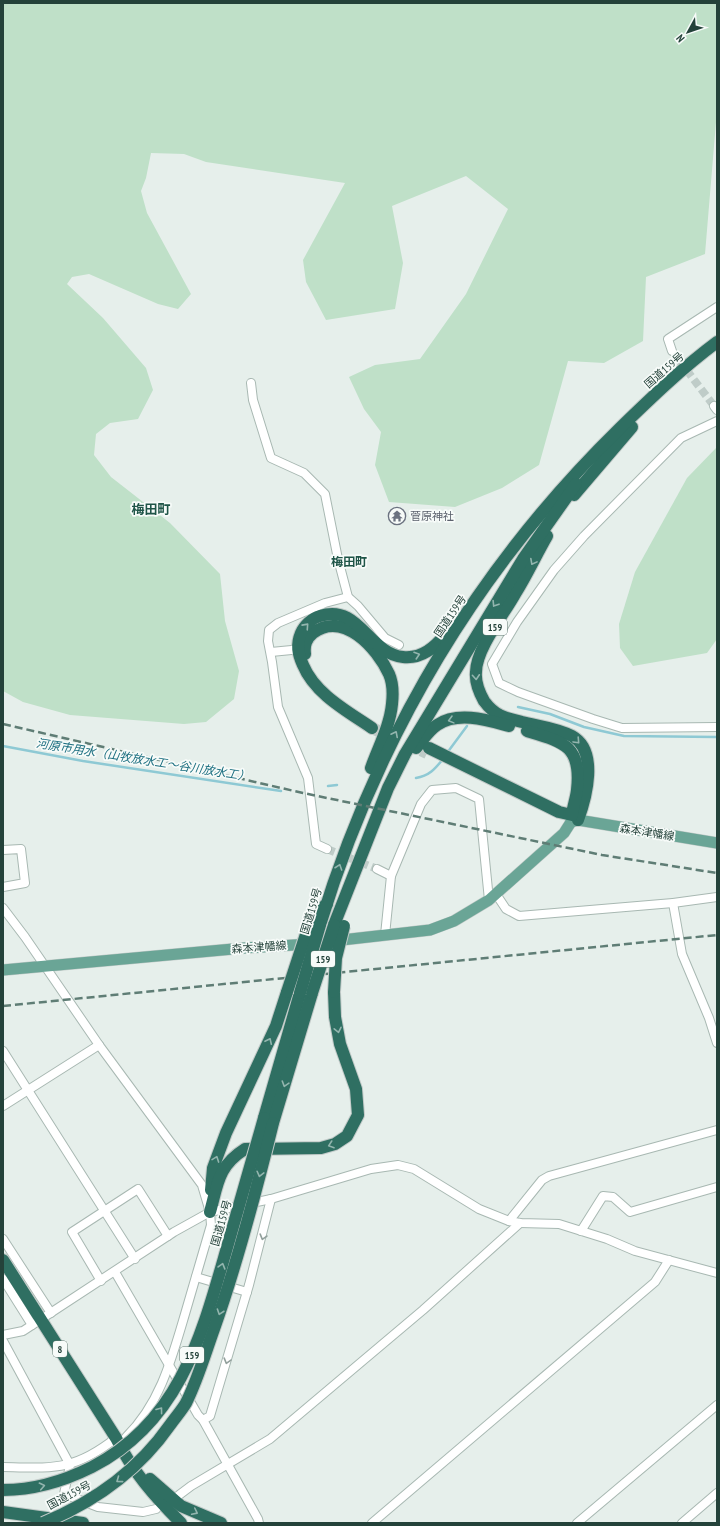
<svg xmlns="http://www.w3.org/2000/svg" width="720" height="1526" viewBox="0 0 720 1526" font-family="'PT Sans Narrow','Noto Sans JP',sans-serif">
<style>
.green{fill:#bfe0c8}
.lines{fill:none;stroke-linecap:round;stroke-linejoin:round}
.stream{stroke:#8ec9d4;stroke-width:2.5}
.minor-tunnel{stroke:#bfccc8;stroke-width:8;stroke-dasharray:8 4;stroke-linecap:butt}
.highway-tunnel{stroke:#bfccc8;stroke-width:12;stroke-dasharray:12 6;stroke-linecap:butt}
.minor-casing{stroke:#a8b8b2;stroke-width:10}
.major-casing{stroke:#c2cac8;stroke-width:12}
.highway-casing{stroke:#c2cac8;stroke-width:14}
.minor{stroke:#fff;stroke-width:8}
.major{stroke:#6aa596;stroke-width:11}
.highway{stroke:#2f6f62;stroke-width:12}
.rail{stroke:#5f7d75;stroke-width:2.5;stroke-dasharray:8 4;stroke-linecap:butt}
.highway-bridge-casing{stroke:#c2cac8;stroke-width:14;stroke-linecap:butt}
.highway-bridge{stroke:#2f6f62;stroke-width:12}
.oneway{stroke:#93b5ae}
.oneway2{stroke:#92a09c}
.labels{text-anchor:middle;stroke-width:3.5;stroke-linejoin:round;paint-order:stroke}
.shield{fill:#f7fbf9;stroke:#637a73;stroke-width:1}
.shield-label{font-size:10px;font-weight:bold;fill:#24423a}
.street-label{font-size:11px;fill:#24423a;stroke:#f7fbf9}
.worship-label{font-size:11px;fill:#5b616d;stroke:#f7fbf9;text-anchor:start}
.neighbourhood-label{font-size:12px;font-weight:bold;fill:#1f5548;stroke:#f7fbf9}
.water-label{font-size:12px;font-style:italic;fill:#1c6f80;stroke:#f7fbf9}
.quarter-label{font-size:13px;font-weight:bold;fill:#1f5548;stroke:#f7fbf9}
</style>
<rect width="100%" height="100%" fill="#e6efeb"/>
<g class="green">
<path d="M3,3h714v107l-12,144 -59,23 -3,64 -39,22 -36,-2 -29,104 -37,23 -47,19 -66,-5 -14,-37 6,-33 -17,-23 -15,-32 26,-12 45,-6 46,-65 42,-85 -42,-33 -74,30 11,57 -8,46 -69,11 -20,-38 -3,-22 42,-77 -139,-21 -22,-8 -33,-1 -5,25 -5,13 6,22 44,81 -13,15 -20,-5 -69,-30 -17,3 -5,7 36,34 43,50 7,22 -15,29 -28,4 -14,11 -2,21 17,22 59,46 50,51 5,47 14,50 -5,28 -28,23 -22,2 -114,-9 -47,-13 -20,-11z"/>
<path d="M717,447v192l-10,14 -74,13 -13,-18 -1,-24 16,-52 52,-94z"/>
</g>
<g class="lines">
<g class="stream">
<path d="M518,707l32,7 34,13 40,9 93,1"/>
<path d="M3,746l80,15 198,30"/>
<path d="M447,753l20,-27"/>
<path d="M416,778c13,-2 19,-9 27,-19"/>
<path d="M328,786l9,-1"/>
</g>
<g class="minor-tunnel">
<path d="M672,351l42,55"/>
<path d="M327,849l50,20"/>
</g>
<path class="highway-tunnel" d="M372,728l55,25"/>
<defs>
<g id="minor">
<path d="M672,351l-4,-12 49,-32"/>
<path d="M251,383l2,17 18,58 33,15 21,21 13,65 10,38 10,9 27,32 14,7"/>
<path d="M714,406l3,4"/>
<path d="M717,421l-36,17 -97,98 -30,34 -37,52 -25,42 7,19 19,9 75,27 29,9 95,-1"/>
<path d="M271,652l31,-3"/>
<path d="M327,849l-11,-5 -8,-66 -30,-71 -6,-45 -4,-21 1,-11 9,-7 47,-20 23,-6"/>
<path d="M3,850l18,-1 4,34 -22,4"/>
<path d="M377,869l14,7"/>
<path d="M496,894l10,15 13,7 154,-13 44,-6"/>
<path d="M673,903l9,51 27,64 8,25"/>
<path d="M3,908l22,29 74,108 103,140 8,27 1,13c-9,30 -17,59 -26,89 -13,44 -25,90 -59,123"/>
<path d="M385,935l6,-59 30,-72 11,-14 24,-2 23,11 10,101"/>
<path d="M3,1051l132,208"/>
<path d="M3,1106l96,-61"/>
<path d="M509,1221l33,-41 7,-4 168,-46"/>
<path d="M581,1231l22,-35 10,1 17,15 87,-25"/>
<path d="M3,1239l48,74"/>
<path d="M115,1272l83,143 5,5 55,99 1,4"/>
<path d="M196,1277l51,15"/>
<path d="M3,1279l29,46"/>
<path d="M101,1281l-29,-49 66,-43 30,47"/>
<path d="M3,1335l20,-4 151,-99 36,-20 61,-13 100,-30 27,-4 16,4 65,40 30,12 11,2 39,1 48,15 28,12 82,22"/>
<path d="M3,1341l67,124 -6,29 34,13 45,5 13,-3"/>
<path d="M203,1420l7,-4 39,-131 22,-86"/>
<path d="M3,1467c51,1 71,4 113,-29"/>
<path d="M179,1495l12,-9 79,-47 153,-129 97,-87"/>
<path d="M372,1523l283,-241 14,-22"/>
<path d="M577,1523l140,-118"/>
<path d="M682,1523l35,-30"/>
</g>
<g id="major">
<path d="M571,822l7,-2 139,23"/>
<path d="M333,941l97,-11 24,-9 35,-21 75,-67 7,-11 1,-7"/>
<path d="M3,970l241,-22 66,-4"/>
</g>
<g id="highway">
<path d="M574,495l58,-68"/>
<path d="M547,536c-11,19 -20,39 -32,58 -11,20 -39,55 -39,78 -1,10 3,20 8,29 11,15 21,17 38,21 16,4 35,6 50,14 27,15 14,62 6,84"/>
<path d="M305,654c-1,-9 1,-15 8,-21 30,-23 64,15 76,41 4,9 4,21 3,30 -2,22 -14,44 -21,64"/>
<path d="M372,728c-25,-17 -57,-34 -69,-63 -5,-11 -7,-20 -2,-32 3,-7 11,-15 19,-17 39,-13 49,38 83,41 19,2 32,-10 43,-23"/>
<path d="M416,748c7,-8 12,-17 21,-23 21,-14 50,-5 72,1"/>
<path d="M429,748l130,64 13,3c1,-9 4,-16 5,-25 5,-44 -13,-48 -50,-59"/>
<path d="M309,925l5,-11 13,-10"/>
<path d="M320,925c58,-190 158,-358 300,-497 31,-30 62,-60 97,-86"/>
<path d="M334,925l54,-137 17,-34 118,-195 53,-75"/>
<path d="M264,1118l36,-125"/>
<path d="M273,1123l39,-130"/>
<path d="M211,1190l2,-22 13,-35 50,-107 11,-34"/>
<path d="M210,1212c8,-29 8,-46 35,-63l76,-1 14,-4 12,-8 11,-21 -2,-26 -16,-45 -5,-27 -1,-25"/>
<path d="M3,1260l113,178c16,33 39,59 65,85"/>
<path d="M150,1479l31,27 40,17"/>
<path d="M3,1512l80,11"/>
</g>
</defs>
<use href="#minor" class="minor-casing"/>
<use href="#major" class="major-casing"/>
<use href="#highway" class="highway-casing"/>
<use href="#minor" class="minor"/>
<use href="#major" class="major"/>
<use href="#highway" class="highway"/>
<g class="rail">
<path d="M3,724l300,69 299,62 115,18"/>
<path d="M3,1006l714,-71"/>
</g>
<defs>
<g id="highway-bridge">
<path d="M287,992l22,-67"/>
<path d="M334,992l2,-34 8,-32"/>
<path d="M300,993l20,-68"/>
<path d="M312,993l22,-68"/>
<path d="M3,1490c32,0 61,-9 89,-23 87,-45 109,-129 134,-216 13,-44 25,-89 38,-133"/>
<path d="M43,1523c51,-21 95,-52 127,-98 5,-7 12,-15 16,-22 12,-24 19,-49 28,-74 24,-68 42,-137 59,-206"/>
</g>
</defs>
<use href="#highway-bridge" class="highway-bridge-casing"/>
<use href="#highway-bridge" class="highway-bridge"/>
</g>
<defs><path id="oneway-chevron" d="M-2-3.5L2.5 0L-2 3.5" fill="none" stroke-width="1.6" stroke-linecap="round" stroke-linejoin="round"/></defs>
<g class="oneway">
<use href="#oneway-chevron" transform="translate(533 562) rotate(118)"/>
<use href="#oneway-chevron" transform="translate(495 604) rotate(122)"/>
<use href="#oneway-chevron" transform="translate(306 626) rotate(-48)"/>
<use href="#oneway-chevron" transform="translate(417 655) rotate(-18)"/>
<use href="#oneway-chevron" transform="translate(476 677) rotate(86)"/>
<use href="#oneway-chevron" transform="translate(451 720) rotate(165)"/>
<use href="#oneway-chevron" transform="translate(395 734) rotate(-63)"/>
<use href="#oneway-chevron" transform="translate(577 741) rotate(47)"/>
<use href="#oneway-chevron" transform="translate(339 867) rotate(-71)"/>
<use href="#oneway-chevron" transform="translate(338 1030) rotate(78)"/>
<use href="#oneway-chevron" transform="translate(269 1041) rotate(-65)"/>
<use href="#oneway-chevron" transform="translate(285 1084) rotate(107)"/>
<use href="#oneway-chevron" transform="translate(331 1145) rotate(161)"/>
<use href="#oneway-chevron" transform="translate(216 1159) rotate(-70)"/>
<use href="#oneway-chevron" transform="translate(260 1174) rotate(104)"/>
<use href="#oneway-chevron" transform="translate(222 1266) rotate(-74)"/>
<use href="#oneway-chevron" transform="translate(220 1312) rotate(109)"/>
<use href="#oneway-chevron" transform="translate(160 1410) rotate(-53)"/>
<use href="#oneway-chevron" transform="translate(119 1480) rotate(144)"/>
<use href="#oneway-chevron" transform="translate(42 1486) rotate(-12)"/>
<use href="#oneway-chevron" transform="translate(195 1512) rotate(26)"/>
</g>
<g class="oneway2">
<use href="#oneway-chevron" transform="translate(263 1237) rotate(106)"/>
<use href="#oneway-chevron" transform="translate(227 1361) rotate(106)"/>
</g>
<defs>
<symbol id="temple-ring" viewBox="-11 -11 22 22"><circle r="9.5" fill="#f7fbf9" stroke="#6b7280" stroke-width="1.5"/><path d="M0-6L5-2H3V0L6.5 2.5H4V6H1.5V3h-3V6H-4V2.5H-6.5L-3 0V-2H-5Z" fill="#6b7280"/></symbol>
</defs>
<g fill-rule="evenodd">
<use href="#temple-ring" x="387" y="506" width="20" height="20"/>
</g>
<g class="labels">
<g class="shield">
<rect x="483" y="619" width="24" height="16" rx="3"/>
<rect x="311" y="951" width="24" height="16" rx="3"/>
<rect x="53" y="1341" width="14" height="16" rx="3"/>
<rect x="180" y="1347" width="24" height="16" rx="3"/>
</g>
<g class="shield-label">
<text x="495" y="631">159</text>
<text x="323" y="963">159</text>
<text x="60" y="1353">8</text>
<text x="192" y="1359">159</text>
</g>
<g class="street-label">
<text transform="translate(664 370) rotate(-41)" y="4">国道159号</text>
<text transform="translate(450 616) rotate(-56)" y="4">国道159号</text>
<text transform="translate(647 832) rotate(9)" y="4">森本津幡線</text>
<text transform="translate(311 911) rotate(-73)" y="4">国道159号</text>
<text transform="translate(259 947) rotate(-4)" y="4">森本津幡線</text>
<text transform="translate(221 1223) rotate(-74)" y="4">国道159号</text>
<text transform="translate(69 1495) rotate(-28)" y="4">国道159号</text>
</g>
<g class="worship-label">
<text x="410" y="520">菅原神社</text>
</g>
<g class="neighbourhood-label">
<text x="349" y="566">梅田町</text>
</g>
<g class="water-label">
<text transform="translate(143 760) rotate(9)" y="4">河原市用水（山牧放水工～谷川放水工）</text>
</g>
<g class="quarter-label">
<text x="151" y="514">梅田町</text>
</g>
</g>
<rect width="720" height="1526" fill="none" stroke="#24423a" stroke-width="8"/>
<g transform="translate(688 32) rotate(230)" stroke="#f7fbf9" stroke-width="3" paint-order="stroke">
<path d="M0-3L7 15L0 10L-7 15Z" fill="#24423a"/>
<text y="-6" font-size="11" font-weight="bold" text-anchor="middle" fill="#24423a">N</text>
</g>
</svg>
